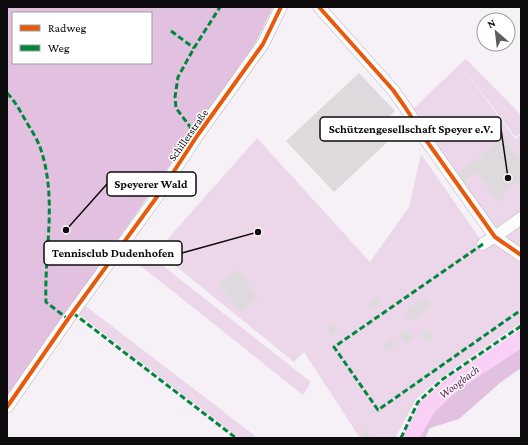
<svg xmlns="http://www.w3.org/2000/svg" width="528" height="445" viewBox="0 0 528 445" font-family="'Crimson Pro',serif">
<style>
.green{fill:#ecd7ea}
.forest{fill:#e1c1df;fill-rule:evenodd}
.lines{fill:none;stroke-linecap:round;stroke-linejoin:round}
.river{stroke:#fad0f7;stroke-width:16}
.building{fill:#ddd9dc}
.minor-casing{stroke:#b3b0b3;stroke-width:13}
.minor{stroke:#fefdfe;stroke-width:12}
.quiet{stroke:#00873e;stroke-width:3;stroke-dasharray:6 3;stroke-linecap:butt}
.cycleway-casing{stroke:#fff;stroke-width:6}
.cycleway{stroke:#e8590c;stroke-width:4}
.labels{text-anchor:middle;stroke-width:3;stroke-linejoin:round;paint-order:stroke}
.street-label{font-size:11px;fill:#0d0b0d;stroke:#fff}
.water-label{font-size:12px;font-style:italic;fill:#5b1b5b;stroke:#fff}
.leader{fill:none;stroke:#0d0b0d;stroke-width:1.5}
.callout-dot{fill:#0d0b0d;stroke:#fff;stroke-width:1.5}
.callout{fill:#fff;stroke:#0d0b0d;stroke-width:1.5}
.callout-label{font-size:12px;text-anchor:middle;font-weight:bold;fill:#0d0b0d}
</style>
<rect width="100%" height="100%" fill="#f6f1f6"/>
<g class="green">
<path d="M466,59l55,56v18l-6,4 -55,-73z"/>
<path d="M460,64l55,75 6,-5v81l-22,16 -7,-6 -80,-115z"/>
<path d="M257,138l113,124 39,-55 12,-53 64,92 36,-26v103l-79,54 -25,21 -22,40h-35l-56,-86 -10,10 -137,-111z"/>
<path d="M130,240l181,142 -8,13 -181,-144z"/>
<path d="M83,304l175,134h-19l-162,-125z"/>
</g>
<g class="forest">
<path d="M7,7h266l-17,35 -249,356zM13,13h138v50h-138z"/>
<path d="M521,330v38l-20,14 -42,37 -29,9 -5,10h-20l15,-35 28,-24z"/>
</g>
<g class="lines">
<path class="river" d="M410,438l19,-32 24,-22 68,-45"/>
</g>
<g class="building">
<path d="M359,73l36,38 -10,9 12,13 -63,59 -48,-51z"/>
<path d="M504,138l14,20 3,-2v24l-18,13 2,3 -7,6 -21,-29 -13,8 -6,-9 25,-17 -1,-2z"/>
<path d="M238,269l12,14 -2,2 10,12 -17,14 -22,-26z"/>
<path d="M377,296l5,6 -9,6 -4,-6z"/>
<path d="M427,298l5,7 -22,16 -6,-9z"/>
<path d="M334,324l5,7 -7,4 -4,-7z"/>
<path d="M407,330l6,9 -7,5 -7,-9z"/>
<path d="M427,330l6,7 -6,5 -6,-8z"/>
<path d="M392,339l4,6 -9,6 -4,-6z"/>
<path d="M367,430l5,8h-8l-3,-5z"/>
</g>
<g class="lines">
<defs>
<g id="minor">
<path d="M319,7l74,83 12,17 21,33 69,97 26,18"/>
<path d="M495,237l26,-19"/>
<path d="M483,244l12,-8"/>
<path d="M7,407l61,-88 91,-125 38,-58 66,-92 18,-37"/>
</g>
</defs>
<use href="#minor" class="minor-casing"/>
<use href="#minor" class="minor"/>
<g class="quiet">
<path d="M171,31l23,17"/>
<path d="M7,93c9,9 14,20 20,30 5,8 10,16 13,24 18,51 4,103 6,155l22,17"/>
<path d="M197,136l-21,-28 -1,-11 3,-20 16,-29 26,-41"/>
<path d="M483,244l-149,103 44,63 143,-100"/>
<path d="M73,313l163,125"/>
<path d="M401,438l17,-36 25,-23 78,-53"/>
</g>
<defs>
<g id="cycleway">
<path d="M319,7l74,83 12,17 21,33 69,97 26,18"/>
<path d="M7,407l61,-88 91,-125 38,-58 66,-92 18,-37"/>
</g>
</defs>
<use href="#cycleway" class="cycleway-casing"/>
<use href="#cycleway" class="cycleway"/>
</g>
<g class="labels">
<g class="street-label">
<text transform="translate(188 135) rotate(-55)" y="4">Schillerstraße</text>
</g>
<g class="water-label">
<text transform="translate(459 382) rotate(-37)" y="4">Woogbach</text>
</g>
</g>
<path class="leader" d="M508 178L501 129M66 230L107 184M258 232L182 253"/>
<g class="callout-dot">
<circle cx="508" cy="178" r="4"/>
<circle cx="66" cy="230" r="4"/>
<circle cx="258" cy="232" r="4"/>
</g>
<g class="callout">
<rect x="320" y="117" width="181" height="24" rx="4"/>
<rect x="107" y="172" width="89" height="24" rx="4"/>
<rect x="44" y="241" width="138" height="24" rx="4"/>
</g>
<g class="callout-label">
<text x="411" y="133">Schützengesellschaft Speyer e.V.</text>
<text x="151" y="188">Speyerer Wald</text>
<text x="113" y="257">Tennisclub Dudenhofen</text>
</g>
<rect width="528" height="445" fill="none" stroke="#0d0b0d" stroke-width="16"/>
<rect x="12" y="12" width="140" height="52" fill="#ffffff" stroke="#9e9d9e"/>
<rect x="20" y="25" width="20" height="6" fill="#e8590c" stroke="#9e9d9e"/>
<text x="48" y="32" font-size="12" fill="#0d0b0d">Radweg</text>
<rect x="20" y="45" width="20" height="6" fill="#00873e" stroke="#9e9d9e"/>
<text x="48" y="52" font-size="12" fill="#0d0b0d">Weg</text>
<g transform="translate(496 32) rotate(332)"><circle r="19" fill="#ffffff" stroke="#9e9d9e"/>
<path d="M0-3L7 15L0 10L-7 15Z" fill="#5f5c5f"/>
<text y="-6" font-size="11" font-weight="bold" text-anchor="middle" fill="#0d0b0d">N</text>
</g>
</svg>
